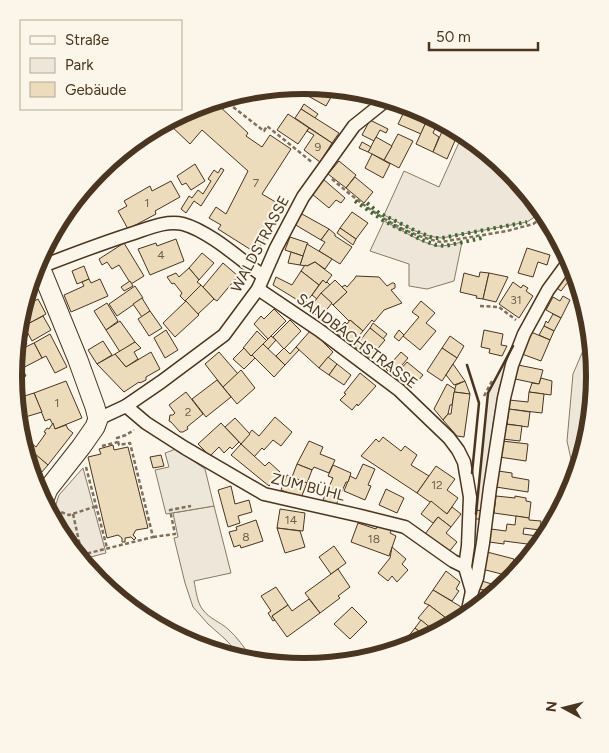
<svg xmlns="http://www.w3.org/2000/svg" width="609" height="753" viewBox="0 0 609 753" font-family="Figtree,sans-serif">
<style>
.green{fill:#ede6d9;stroke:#887966}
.parking{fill:#ede7d9;stroke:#887966}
.building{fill:#ecdcbc;stroke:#4a3520}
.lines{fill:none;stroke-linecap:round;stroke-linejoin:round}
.street-casing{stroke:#4a3520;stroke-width:15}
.secondary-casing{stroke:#4a3520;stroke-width:21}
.path{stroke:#7f6f5c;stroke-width:2.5;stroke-dasharray:4 2.5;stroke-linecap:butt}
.street{stroke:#fbf6e9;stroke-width:12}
.secondary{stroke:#fbf6e9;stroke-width:19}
.hedge{stroke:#436837;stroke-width:4;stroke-dasharray:2.5 4;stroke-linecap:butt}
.wall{stroke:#4a3520;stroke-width:2.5}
.labels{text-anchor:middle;stroke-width:4;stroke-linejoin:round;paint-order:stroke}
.number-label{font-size:12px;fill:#725f47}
.street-label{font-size:15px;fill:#4a3520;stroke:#fbf6e9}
.rim{fill:none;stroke:#4a3520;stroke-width:6}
</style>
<rect width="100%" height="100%" fill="#fbf6e9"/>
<g class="green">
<path d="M461,138l49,33 29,43 -12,8 -85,16c-21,-1 -40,-14 -58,-23l20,-44 35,16z"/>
<path d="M384,221c14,7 39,23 54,25 8,0 16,-2 24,-4l-8,39 -27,8 -18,-3v-22l-39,-13z"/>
<path d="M588,339l7,37 -20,101 -8,-36 6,-67z"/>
<path d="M513,346l-14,42 -6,36 -11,99 -8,33 -3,3 17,-166z"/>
<path d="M83,468l23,85 -23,6 -30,-46 6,-18z"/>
<path d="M214,506l17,67 -37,8c2,9 3,22 9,29 7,9 17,12 25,19 9,8 16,18 23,28l-12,-3 -14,-15 -17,-15 -15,-17 -8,-24 -11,-45 4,-1 -5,-24z"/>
</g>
<path class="parking" d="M176,449l29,20 9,37 -48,8 -11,-44 14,-3 -4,-14z"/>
<g class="building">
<path d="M313,87l21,5 -8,14 -18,-10z"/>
<path d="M230,101l-7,8 -6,-4 1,-2z"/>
<path d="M216,103l32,30 -2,3 16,11 8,-12 21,14 -29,45 22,13 -28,46 -38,-24 3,-4 -12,-7 7,-11 10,7 22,-43 -46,-41 -12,14 -21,-20 25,-16z"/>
<path d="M304,104l14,10 -3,4 -14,-9z"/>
<path d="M301,109l38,24 -7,10 -37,-25z"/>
<path d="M405,110l22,10 -6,14 -23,-10z"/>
<path d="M288,114l21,14 -11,16 -21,-14z"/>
<path d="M370,120l18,9 -2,4 -6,-3 -6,11 -12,-6z"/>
<path d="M427,120l10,4 -4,9 6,4 -6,15 -17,-8z"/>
<path d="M444,127l13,9 -10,23 -14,-7z"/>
<path d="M309,128l23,15 -12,19 -16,-12 10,-15 -7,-4z"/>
<path d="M398,134l15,7 -14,27 -15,-8z"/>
<path d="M376,137l16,9 -8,14 -16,-8z"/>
<path d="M362,142l9,5 -3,5 -9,-4z"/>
<path d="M372,154l18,10 -7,14 -18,-10z"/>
<path d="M339,161l17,14 -10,13 -18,-14z"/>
<path d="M195,164l10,17 -14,9 -5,-7 -4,2 -5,-9z"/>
<path d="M221,168l3,2 -23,36 -7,-5 -8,12 -5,-4 8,-13 3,2 6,-8 5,4 8,-13 -3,-2 6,-9 4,3z"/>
<path d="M355,177l18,15 -9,11 -18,-15z"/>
<path d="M323,179l22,19 -4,5 -5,-3 -7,8 -17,-14z"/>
<path d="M171,181l9,16 -25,14 1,3 -28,15 -10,-18 9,-5 -3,-5 26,-15 2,5z"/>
<path d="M352,212l16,11 -12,16 -16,-11z"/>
<path d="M302,214l27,15 -8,11 -27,-16z"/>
<path d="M340,228l16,11 -3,6 -16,-12z"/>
<path d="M548,228l7,11 -10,-7z"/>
<path d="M329,229l6,5v2l17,11 -12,17 -21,-13 6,-9 -4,-2z"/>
<path d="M290,237l18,6 -5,13 -18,-6z"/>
<path d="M176,239l8,22 -34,14 -12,-26 18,-6 1,3z"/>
<path d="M124,243l20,33 -13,8 -12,-19 -7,4 -5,-7 -5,3 -3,-6z"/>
<path d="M307,244l25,15 -7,10 -10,-7 -8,4 -7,-1z"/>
<path d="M527,248l23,7 -3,10 -9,-3 -5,15 -15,-4z"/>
<path d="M291,252l12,4 -3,9 -12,-2z"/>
<path d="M202,253l12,10 -15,17 -10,-12z"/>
<path d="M315,262l17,13 -6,8 -3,-3 -4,5 -18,-14 4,-6 2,1z"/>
<path d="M223,263l15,13 -21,25 -3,-2 -11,-12z"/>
<path d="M84,266l5,13 -12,5 -5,-13z"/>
<path d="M573,266l2,7 -14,18 -7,-5z"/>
<path d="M189,268l10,12 -2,2 4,3 -16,16 -5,-5 2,-3 -8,-10 -2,1 -5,-7 9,-4 3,4z"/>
<path d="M301,271l18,14 -7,10 -8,9 -31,-19 3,-8 16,8z"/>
<path d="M480,272l9,1 -6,26 -7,-1 1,-2 -17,-4 4,-19 15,4z"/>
<path d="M489,273l19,4 -12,25 -13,-3z"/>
<path d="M356,276l23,1 8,9 5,-3h2l1,1v4l-4,2 11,13 -18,7 -10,12 -2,-2 -9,11 -13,-11 -1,1 -16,-16 14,-13 -5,-5 3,-2 2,2 8,-9z"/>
<path d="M89,279l2,4 9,-4 8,17 -37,16 -7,-17 20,-9 -2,-4z"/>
<path d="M323,280l3,3 1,-1 3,3 -13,14 -5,-4z"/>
<path d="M335,280l12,12 -14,13 -12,-12z"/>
<path d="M576,280l3,16 -9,-8z"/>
<path d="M130,281l3,5 -9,5 -3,-4z"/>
<path d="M513,282l8,6 2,-3 5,3 -2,3 7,5 -14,22 -20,-14z"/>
<path d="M201,285l13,14 -16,15 -13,-13z"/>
<path d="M135,286l8,12 -26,18 -8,-12z"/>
<path d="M321,293l11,10 -12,15 -11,-9z"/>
<path d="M563,296l7,4 -9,18 -15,-8 7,-13 7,4z"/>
<path d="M142,298l8,13 -8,6 -9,-13z"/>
<path d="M38,299l8,15 -20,11 -2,-2 4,-19z"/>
<path d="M186,301l13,14 -24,22 -12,-14z"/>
<path d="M421,301l14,12 -9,10 10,8 -16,19 -17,-14 16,-19 -7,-5z"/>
<path d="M107,303l11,18 -12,9 -12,-19z"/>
<path d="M274,309l12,12 -18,18 -14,-15 7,-8 3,3z"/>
<path d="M150,311l12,17 -13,8 -11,-17z"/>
<path d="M553,314l8,4 -7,13 -10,-5 2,-5 2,2z"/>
<path d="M43,316l8,14 -19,11 -8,-15z"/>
<path d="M290,320l11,11 -17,18 -11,-12z"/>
<path d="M350,320l13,11 -12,14 -15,-12 9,-11 2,2z"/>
<path d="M120,321l15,21 -15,10 -14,-22z"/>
<path d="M373,323l14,11 -4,5 -13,-11z"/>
<path d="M544,326l10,5 -4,9 -11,-5z"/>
<path d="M370,328l15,12 -15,18 -15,-11z"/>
<path d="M166,330l12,20 -13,8 -11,-20z"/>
<path d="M311,330l22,22 -14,16 -23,-21z"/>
<path d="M399,330l5,5 -5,6 -5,-4z"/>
<path d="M484,330l19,4 -2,11 6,1 -5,10 -13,-3 1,-4 -9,-2z"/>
<path d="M257,331l10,10 -16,15 -8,-8z"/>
<path d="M531,332l19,8 -9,21 -19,-7z"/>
<path d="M50,334l17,33 -12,6 -9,-17 -4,2 -8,-15z"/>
<path d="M22,335l5,9 -7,3z"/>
<path d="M271,336l5,4 -8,9 -5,-5z"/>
<path d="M450,336l14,10 -7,12 -15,-10z"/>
<path d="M103,341l9,14 -15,9 -9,-14z"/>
<path d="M135,342l6,6 -7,4 4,7 -12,8 -11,-13z"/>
<path d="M34,343l8,15 -27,14 4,-22z"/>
<path d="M263,344l22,21 -11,12 -22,-22z"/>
<path d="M296,347l3,3 -14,15 -9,-9 8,-8 6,6z"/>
<path d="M244,348l7,8 1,-1 3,3 -11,11 -11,-10z"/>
<path d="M442,348l15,10 -15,23 -15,-10z"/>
<path d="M151,352l9,17 -14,8v3l-6,3 -1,-1 -15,10 -27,-28 18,-10 11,13z"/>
<path d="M219,352l19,22 -15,13 -18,-23z"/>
<path d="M401,352l7,6 -15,18 -7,-7z"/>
<path d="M328,357l9,7 -8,11 -10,-7z"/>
<path d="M407,362l16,13 -6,7 -2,-2 -8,8 -13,-11z"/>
<path d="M337,364l14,11 -7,10 -15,-10z"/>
<path d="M453,364l12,17 -11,4 -8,-10z"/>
<path d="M518,365l25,5 -4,14 -24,-5z"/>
<path d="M22,368l4,8 -9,4 -3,-5 1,-3z"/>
<path d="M241,370l14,18 -18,16 -14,-17z"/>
<path d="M360,373l16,13 -18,20 -1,-2 -5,6 -12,-10 6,-6 -2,-1z"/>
<path d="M541,378l11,3 -1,14 -22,-3 3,-9 7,1z"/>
<path d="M217,380l14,17 -25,20 -14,-18z"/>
<path d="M66,381l16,37 -27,11 -5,-10 -5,2 -11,-28z"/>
<path d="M465,381l5,13 -16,-2 2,-7z"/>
<path d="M447,384l8,5 -3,16h-2l-2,9 -5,6 -9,-11z"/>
<path d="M186,392l17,22 -16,13 1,2 -5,3h-3l-9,-10 -2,-1 1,-6h3l2,-2 -6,-8z"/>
<path d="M454,392l16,2 -6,43 -7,-1 -14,-16 5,-6h3z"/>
<path d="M529,392l15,2 -2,19 -34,-4 1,-9 19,2z"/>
<path d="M34,393l8,19 -20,6 -4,-20z"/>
<path d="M509,409l21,3 -2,15 -21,-3z"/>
<path d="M275,417l17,15 -11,14 -8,-6 -9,10 -2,-2 -8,9 -13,-13 11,-14 7,6z"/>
<path d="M235,418l15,16 -9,10 -16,-17z"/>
<path d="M53,423l2,6 11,-4 2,4 5,4 -25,32 -20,-16 -1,-4 3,-3 6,5 10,-14 -2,-1 3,-4 2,1z"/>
<path d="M221,423l18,19 -7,7 -2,-2 -6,6 -5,-6 -9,9 -12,-12z"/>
<path d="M504,424l18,2 -2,15 -18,-2z"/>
<path d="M383,437l18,14 4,-5 12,9 -6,10 18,11 -12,17 -56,-37 15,-17 3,3z"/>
<path d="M309,441l14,6 -3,7 15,6 -6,13 -15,-6 -2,3 -15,-6z"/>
<path d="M502,441l26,3 -2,17 -27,-4z"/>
<path d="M241,444l24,22 4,-4 11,10 -11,14 -38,-31z"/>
<path d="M113,445l1,5 14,-3 20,81 -12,2 -3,5 3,3 -2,2 -3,-3 -6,1v4h-3v-4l-4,-3 -11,3 -19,-81 13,-3 -2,-5z"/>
<path d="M34,453l14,12 -14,16 -4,-23z"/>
<path d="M161,455l3,11 -11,2 -3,-11z"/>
<path d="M297,464l15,6 -5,13 -15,-6z"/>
<path d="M363,464l12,5 -7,16 3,1 -6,14 -21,-9 6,-15 6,3z"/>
<path d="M333,465l18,8 -3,9h-2l-10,23 -13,-5 10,-22 -5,-2z"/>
<path d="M436,466l19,13 -8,11 11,8 -11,16 -30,-21z"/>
<path d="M498,471l14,2v4l17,3 -1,12 -32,-5z"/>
<path d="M287,475l20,8 -6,15 -20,-8z"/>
<path d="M231,486l4,18 14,-4 3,12 -14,4 2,7 -12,4 -10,-37z"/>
<path d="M386,489l18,9 -7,15 -18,-8z"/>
<path d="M496,496l19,2v-2l11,2v3l5,1 -2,16 -35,-5z"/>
<path d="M431,501l16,13 5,-7 9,7 -10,13 -13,-10 -5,6 -12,-9z"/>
<path d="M280,509l25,4 -2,18 -26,-3z"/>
<path d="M476,510l7,1 -1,8h-7z"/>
<path d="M516,516l13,2v2l12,1 -1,9 -16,-2 -1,6 14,2 -1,7 -1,2 -31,-4v3l-15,-2 2,-13 15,2 1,-7 8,1z"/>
<path d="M438,517l13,10 -5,6 11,9 -9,11 -23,-19z"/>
<path d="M256,520l7,21 -22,7 -1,-3 -6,2 -5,-15 8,-2 -1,-3z"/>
<path d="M358,523l18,6 2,-5 14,5 -2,4 6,3 -7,20 -38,-14z"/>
<path d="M277,528l23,3 5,16 -20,6z"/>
<path d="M334,546l12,17 -15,11 -12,-17z"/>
<path d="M392,547l14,12 -4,5 6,6 -11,12 -5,-6 -4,5 -10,-8 12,-15z"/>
<path d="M487,552l27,7 -5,17 -27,-7z"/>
<path d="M94,567l3,12 -7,-11z"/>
<path d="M338,569l12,18 -12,9 2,2 -20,15 -15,-20z"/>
<path d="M446,571l14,11 -4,7 3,2 -7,10 -19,-11z"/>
<path d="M504,575l9,3 -3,4 -9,6h-2z"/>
<path d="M482,581l13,4 -2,7 -14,-3z"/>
<path d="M276,587l12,18 -16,11 3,4 -2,1 -5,-8 3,-2 -10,-15z"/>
<path d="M479,589l15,4 -18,12z"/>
<path d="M433,590l30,18 -4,8 -8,6 -22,-17 -5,-2z"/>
<path d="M309,599l11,14 -33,24 -15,-21 16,-11 4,6z"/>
<path d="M429,605l17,13 -11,14 -17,-14z"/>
<path d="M352,607l15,15 -17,17 -16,-15z"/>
<path d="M421,620l11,9 -4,6 -4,-4 -2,3 -7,-6z"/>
<path d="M415,628l7,6 2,-3 4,4 -2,2h1l-12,8 -6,1 -5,-4z"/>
</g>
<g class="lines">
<defs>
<g id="street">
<path d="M40,267c31,-12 62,-24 94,-34 15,-5 33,-13 49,-9 26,7 58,36 80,52"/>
<path d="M258,289l61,41 80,60 50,48 9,12 6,12 6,35 -2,49 -3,21 7,24"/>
<path d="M126,406l20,17 39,25 79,46 97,22 44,11 48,34 12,6"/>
<path d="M98,419l28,-13 35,-24 63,-47 34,-46 18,-41 27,-51 51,-71 30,-24"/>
<path d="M468,610l4,-19 5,-13 6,-35 7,-55 14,-90 8,-33 12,-31 24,-44 22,-30"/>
</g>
<path id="secondary" d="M37,263l3,4 38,93 17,47 3,12 -3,8 -14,20 -33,42 -4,10"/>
</defs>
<use href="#street" class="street-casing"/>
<use href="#secondary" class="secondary-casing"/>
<g class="path">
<path d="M228,103l36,28 3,-5 46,37"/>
<path d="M332,179c31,27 68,55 109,63l66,-11 26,-7 9,-6"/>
<path d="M480,306l19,1 17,13"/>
<path d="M484,396l9,-17"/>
<path d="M102,446l16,-4"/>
<path d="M86,467l21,81"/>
<path d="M55,510l14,5 28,-9"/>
<path d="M73,514l9,41"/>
<path d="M153,537l22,-3 -5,-24 21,-4"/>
<path d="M81,555l72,-18 -23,-94 -11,2 -2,-7 9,-3 8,-5"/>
</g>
<use href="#street" class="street"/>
<use href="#secondary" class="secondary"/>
<g class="hedge">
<path d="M355,201l29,20 38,19 14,5 9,1 37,-8"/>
<path d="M367,203l12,10 39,19 15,6h9l85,-16"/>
</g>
<g class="wall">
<path d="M467,365l12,38 -7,70"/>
<path d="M476,514l12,-121 25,-47"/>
</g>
</g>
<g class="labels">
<g class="number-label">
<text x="318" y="151">9</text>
<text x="256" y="187">7</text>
<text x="147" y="207">1</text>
<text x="161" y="259">4</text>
<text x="516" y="304">31</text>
<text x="57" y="407">1</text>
<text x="188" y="416">2</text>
<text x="437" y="489">12</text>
<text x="291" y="524">14</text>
<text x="246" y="541">8</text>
<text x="374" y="543">18</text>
</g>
<g class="street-label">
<text transform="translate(260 244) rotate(-62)" y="5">WALDSTRASSE</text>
<text transform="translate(357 341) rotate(37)" y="5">SANDBACHSTRASSE</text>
<text transform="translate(308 487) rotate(14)" y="5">ZUM BÜHL</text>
</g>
</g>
<path d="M0 0H609V753H0ZM22 376a282 282 0 1 1 564 0a282 282 0 1 1-564 0Z" fill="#fbf6e9" fill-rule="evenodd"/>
<path class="rim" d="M22 376a282 282 0 1 1 564 0a282 282 0 1 1-564 0Z"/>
<rect x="20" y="20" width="162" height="90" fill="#fbf6e9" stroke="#b4a999"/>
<rect x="30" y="36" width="25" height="8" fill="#fbf6e9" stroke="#b4a999"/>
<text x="65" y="45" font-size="15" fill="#4a3520">Straße</text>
<rect x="30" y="58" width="25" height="15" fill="#ede6d9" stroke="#b4a999"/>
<text x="65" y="70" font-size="15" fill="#4a3520">Park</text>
<rect x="30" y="82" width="25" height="15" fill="#ecdcbc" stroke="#b4a999"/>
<text x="65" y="95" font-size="15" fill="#4a3520">Gebäude</text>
<g transform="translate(564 708) rotate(277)" stroke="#fbf6e9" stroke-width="4" paint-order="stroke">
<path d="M0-4L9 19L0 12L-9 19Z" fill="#4a3520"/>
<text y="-8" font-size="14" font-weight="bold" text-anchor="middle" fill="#4a3520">N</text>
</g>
<path d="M429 42v8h109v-8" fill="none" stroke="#4a3520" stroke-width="2.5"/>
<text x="436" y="42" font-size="15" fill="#4a3520" stroke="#fbf6e9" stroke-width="4" paint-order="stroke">50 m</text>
</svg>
